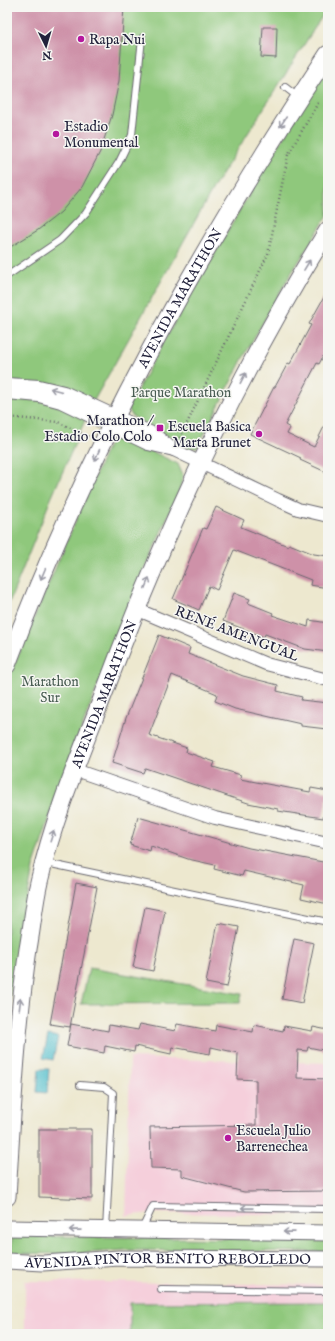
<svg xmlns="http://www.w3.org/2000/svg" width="335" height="1341" viewBox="0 0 335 1341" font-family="'IM FELL English',serif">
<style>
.built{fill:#f5cfdb}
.green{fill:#8fc87c;stroke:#58755c}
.water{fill:#52bfcc;stroke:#3a7084}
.building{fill:#ce91a8}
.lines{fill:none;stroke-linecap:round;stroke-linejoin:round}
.service-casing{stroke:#69676f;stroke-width:8}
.minor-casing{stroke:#69676f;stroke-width:14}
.tertiary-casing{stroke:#69676f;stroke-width:17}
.secondary-casing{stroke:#69676f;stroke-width:19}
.path{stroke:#69676f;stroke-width:2.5;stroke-dasharray:1 3;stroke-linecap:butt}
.service{stroke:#fff;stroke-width:6}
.minor{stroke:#fff;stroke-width:12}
.tertiary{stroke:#fff;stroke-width:15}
.secondary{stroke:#fff;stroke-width:17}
.oneway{stroke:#9c9ca7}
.poi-dot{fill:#b5179e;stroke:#f6f6f2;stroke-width:1.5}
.labels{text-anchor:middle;stroke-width:3;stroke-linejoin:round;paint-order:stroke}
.poi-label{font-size:14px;fill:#22223b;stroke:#f6f6f2;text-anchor:start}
.street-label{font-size:14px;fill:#22223b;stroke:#f6f6f2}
.park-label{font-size:14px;fill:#485c52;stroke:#f6f6f2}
</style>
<rect width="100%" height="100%" fill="#f6f6f2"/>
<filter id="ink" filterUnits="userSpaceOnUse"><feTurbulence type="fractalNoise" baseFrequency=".025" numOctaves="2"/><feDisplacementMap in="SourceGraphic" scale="8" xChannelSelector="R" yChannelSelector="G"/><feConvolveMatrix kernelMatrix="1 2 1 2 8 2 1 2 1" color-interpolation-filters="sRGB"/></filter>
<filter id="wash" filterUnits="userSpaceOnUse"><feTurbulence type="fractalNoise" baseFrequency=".012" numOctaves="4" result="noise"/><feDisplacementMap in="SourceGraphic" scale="16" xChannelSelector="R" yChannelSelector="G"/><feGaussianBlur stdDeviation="0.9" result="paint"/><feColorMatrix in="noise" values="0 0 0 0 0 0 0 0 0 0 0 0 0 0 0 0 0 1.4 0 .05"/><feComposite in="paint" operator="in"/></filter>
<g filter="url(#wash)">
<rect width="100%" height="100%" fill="#ede8cf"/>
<g class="built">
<path d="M130,1058l198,5v152l-179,-2 -23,3z"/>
<path d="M25,1281l303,4v49h-303z"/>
</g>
<g class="green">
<path d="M7,7h321l-111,175 -125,222 -42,97 -43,107z"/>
<path d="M328,69v146l-41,65 -45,80 -45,88 -10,-1 -55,-31 -4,-9c36,-67 74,-133 113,-199 28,-47 56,-94 87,-139z"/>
<path d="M124,438l54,26 5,12 -4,15 -55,125 -60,159 -31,93 -22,117 -4,62v-366l103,-240z"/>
<path d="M89,968l153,26 -2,9 -159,1z"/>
<path d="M16,1236l312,4v12l-203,-2 -52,4 -59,-1 -3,-3 1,-11z"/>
<path d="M328,1302v32h-198v-31z"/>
</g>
<g class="water">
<path d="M48,1035l10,2 -5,23 -10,-2z"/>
<path d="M39,1069h10l-2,24 -10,-1z"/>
</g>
<g id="blocks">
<g class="building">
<path d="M7,7h117l-5,74 -7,34 -12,37 -18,35 -21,25 -23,18 -31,19z"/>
<path d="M263,27h14l-1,31 -15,-1z"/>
<path d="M328,290v57l-9,17 -2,-1 -32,62 5,3 -3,6 27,13 14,-28v54l-28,-13 1,-2 -51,-24 24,-47h1l13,-24 2,1 21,-39 -2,-1z"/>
<path d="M216,507l28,13 -3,7 47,19 1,-2 25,10 14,2v32l-18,-3 1,-5 -77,-30 -17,40 -8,-4 -10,24 -26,-11 30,-71 3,1z"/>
<path d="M234,593l16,6 -2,4 25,10 -1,2 36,12 1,-7 19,3v29l-23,-3 -40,-15 -1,3 -41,-16z"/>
<path d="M159,635l31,13 -2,6 55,22 35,9 -1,6 25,6 -1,3 27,3 -1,26 -26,-3v-2l-66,-15 -20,-8 2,-7 -45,-19 -23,60 38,13 -1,4 29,10 -2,5 28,8 -1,4 70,13 1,-4 17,3 -5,27 -45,-7v-2l-30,-6 -103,-35 -2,5 -31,-10 14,-45z"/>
<path d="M138,817l111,31 79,15v41l-27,-6 3,-13 -60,-14 -2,5 -28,-7 1,-4 -27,-6 -37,-13 -1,5 -20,-6z"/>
<path d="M76,883l21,4 -27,140 -20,-3z"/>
<path d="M145,907l20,4 -12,60 -20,-4z"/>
<path d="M218,923l21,4 -12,60 -21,-4z"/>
<path d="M294,939l20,4 -12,60 -20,-4z"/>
<path d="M71,1024l37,7 1,-6 29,5 2,-6 35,7 2,-7 38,7 1,-6 37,7 1,-7 29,6 1,-5 28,5 1,-4 15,3v21l-20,-4 -1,4 -9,-1 -1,28 31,1v112l-84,1 -62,-16v-7l-31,-1 -1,-41 106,-2v-45l-19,-1 1,-26 -27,-6 -1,7 -38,-7 -1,7 -36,-8 -1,6 -29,-6 -1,7 -37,-7z"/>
<path d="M39,1129h53v70l-53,-2z"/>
</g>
</g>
</g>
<g filter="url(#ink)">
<use href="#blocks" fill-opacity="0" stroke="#69676f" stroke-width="1"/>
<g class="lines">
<defs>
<g id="service">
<path d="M285,87l13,10"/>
<path d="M7,276l53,-36 26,-27 33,-51 13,-27 10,-97"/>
<path d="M46,863l282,59"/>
<path d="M80,1085l24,2 9,6 -7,137"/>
<path d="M142,1229l11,-23 175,3"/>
<path d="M161,1289l167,2"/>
</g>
<g id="minor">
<path d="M7,384l32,2 25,6 90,42 20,16"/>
<path d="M7,393l32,3 22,6 87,42 26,6 104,50 20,9 30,7"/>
<path d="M136,609l130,55 62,16"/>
<path d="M75,770l140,48 113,25"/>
</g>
<g id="tertiary">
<path d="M7,1228l321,5"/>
<path id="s1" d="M7,1261l36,2 76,-5 209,1"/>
</g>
<g id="secondary">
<path id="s2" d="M7,665c81,-218 193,-417 321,-611"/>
<path id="s3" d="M7,1197c5,-83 9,-166 21,-248 4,-22 6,-45 11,-67 14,-62 39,-122 62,-181 61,-164 134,-323 227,-471"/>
</g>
</defs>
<use href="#service" class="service-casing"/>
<use href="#minor" class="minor-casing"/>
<use href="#tertiary" class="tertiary-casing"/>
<use href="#secondary" class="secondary-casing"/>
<g class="path">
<path d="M7,417l51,5 31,15"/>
<path d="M180,438l88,-184 20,-99 31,-54"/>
</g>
<use href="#service" class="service"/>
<use href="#minor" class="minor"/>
<use href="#tertiary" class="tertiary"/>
<use href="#secondary" class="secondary"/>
</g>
<defs><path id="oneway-shaft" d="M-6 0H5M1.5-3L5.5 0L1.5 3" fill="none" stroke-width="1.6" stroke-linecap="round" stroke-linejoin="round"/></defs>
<g class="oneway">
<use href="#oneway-shaft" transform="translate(283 122) rotate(123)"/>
<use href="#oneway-shaft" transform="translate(307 265) rotate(-59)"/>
<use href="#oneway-shaft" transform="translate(243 378) rotate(-62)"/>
<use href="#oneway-shaft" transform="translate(56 390) rotate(-165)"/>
<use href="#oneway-shaft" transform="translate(97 455) rotate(115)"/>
<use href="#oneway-shaft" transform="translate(43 574) rotate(113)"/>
<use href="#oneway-shaft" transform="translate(147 583) rotate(-68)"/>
<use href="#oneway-shaft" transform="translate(52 836) rotate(-72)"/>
<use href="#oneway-shaft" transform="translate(20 1004) rotate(-83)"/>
<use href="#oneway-shaft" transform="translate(247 1208) rotate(-179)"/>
<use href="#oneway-shaft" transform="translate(75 1230) rotate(-179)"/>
<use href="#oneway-shaft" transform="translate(289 1232) rotate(-179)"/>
</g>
</g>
<g class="poi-dot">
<circle cx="81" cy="39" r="4"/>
<circle cx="56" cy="134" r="4"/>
<rect x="156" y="424" width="8" height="8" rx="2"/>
<circle cx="259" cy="434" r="4"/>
<circle cx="228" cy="1138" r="4"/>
</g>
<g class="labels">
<g class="poi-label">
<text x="89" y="44">Rapa Nui</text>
<text x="64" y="131">Estadio<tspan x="64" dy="16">Monumental</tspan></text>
<text x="152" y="425" text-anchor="end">Marathon /<tspan x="152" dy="16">Estadio Colo Colo</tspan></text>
<text x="251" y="431" text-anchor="end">Escuela Basica<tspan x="251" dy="16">Marta Brunet</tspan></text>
<text x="236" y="1135">Escuela Julio<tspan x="236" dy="16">Barrenechea</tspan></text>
</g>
<g class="street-label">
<text dy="5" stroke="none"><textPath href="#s2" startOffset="406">AVENIDA MARATHON</textPath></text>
<text transform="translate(237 633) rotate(21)" y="5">RENÉ AMENGUAL</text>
<text dy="5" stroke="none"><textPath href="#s3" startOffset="516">AVENIDA MARATHON</textPath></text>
<text dy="5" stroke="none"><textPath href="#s1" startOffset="161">AVENIDA PINTOR BENITO REBOLLEDO</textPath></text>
</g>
<g class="park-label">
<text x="181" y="397">Parque Marathon</text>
<text x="50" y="686">Marathon<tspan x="50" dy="16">Sur</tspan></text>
</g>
</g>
<rect width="335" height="1341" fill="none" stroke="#f6f6f2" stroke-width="24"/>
<g transform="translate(46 46) rotate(175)" stroke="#f6f6f2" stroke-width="3" paint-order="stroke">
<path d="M0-3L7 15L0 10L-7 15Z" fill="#22223b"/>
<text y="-6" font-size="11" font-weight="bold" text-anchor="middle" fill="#22223b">N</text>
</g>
</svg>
